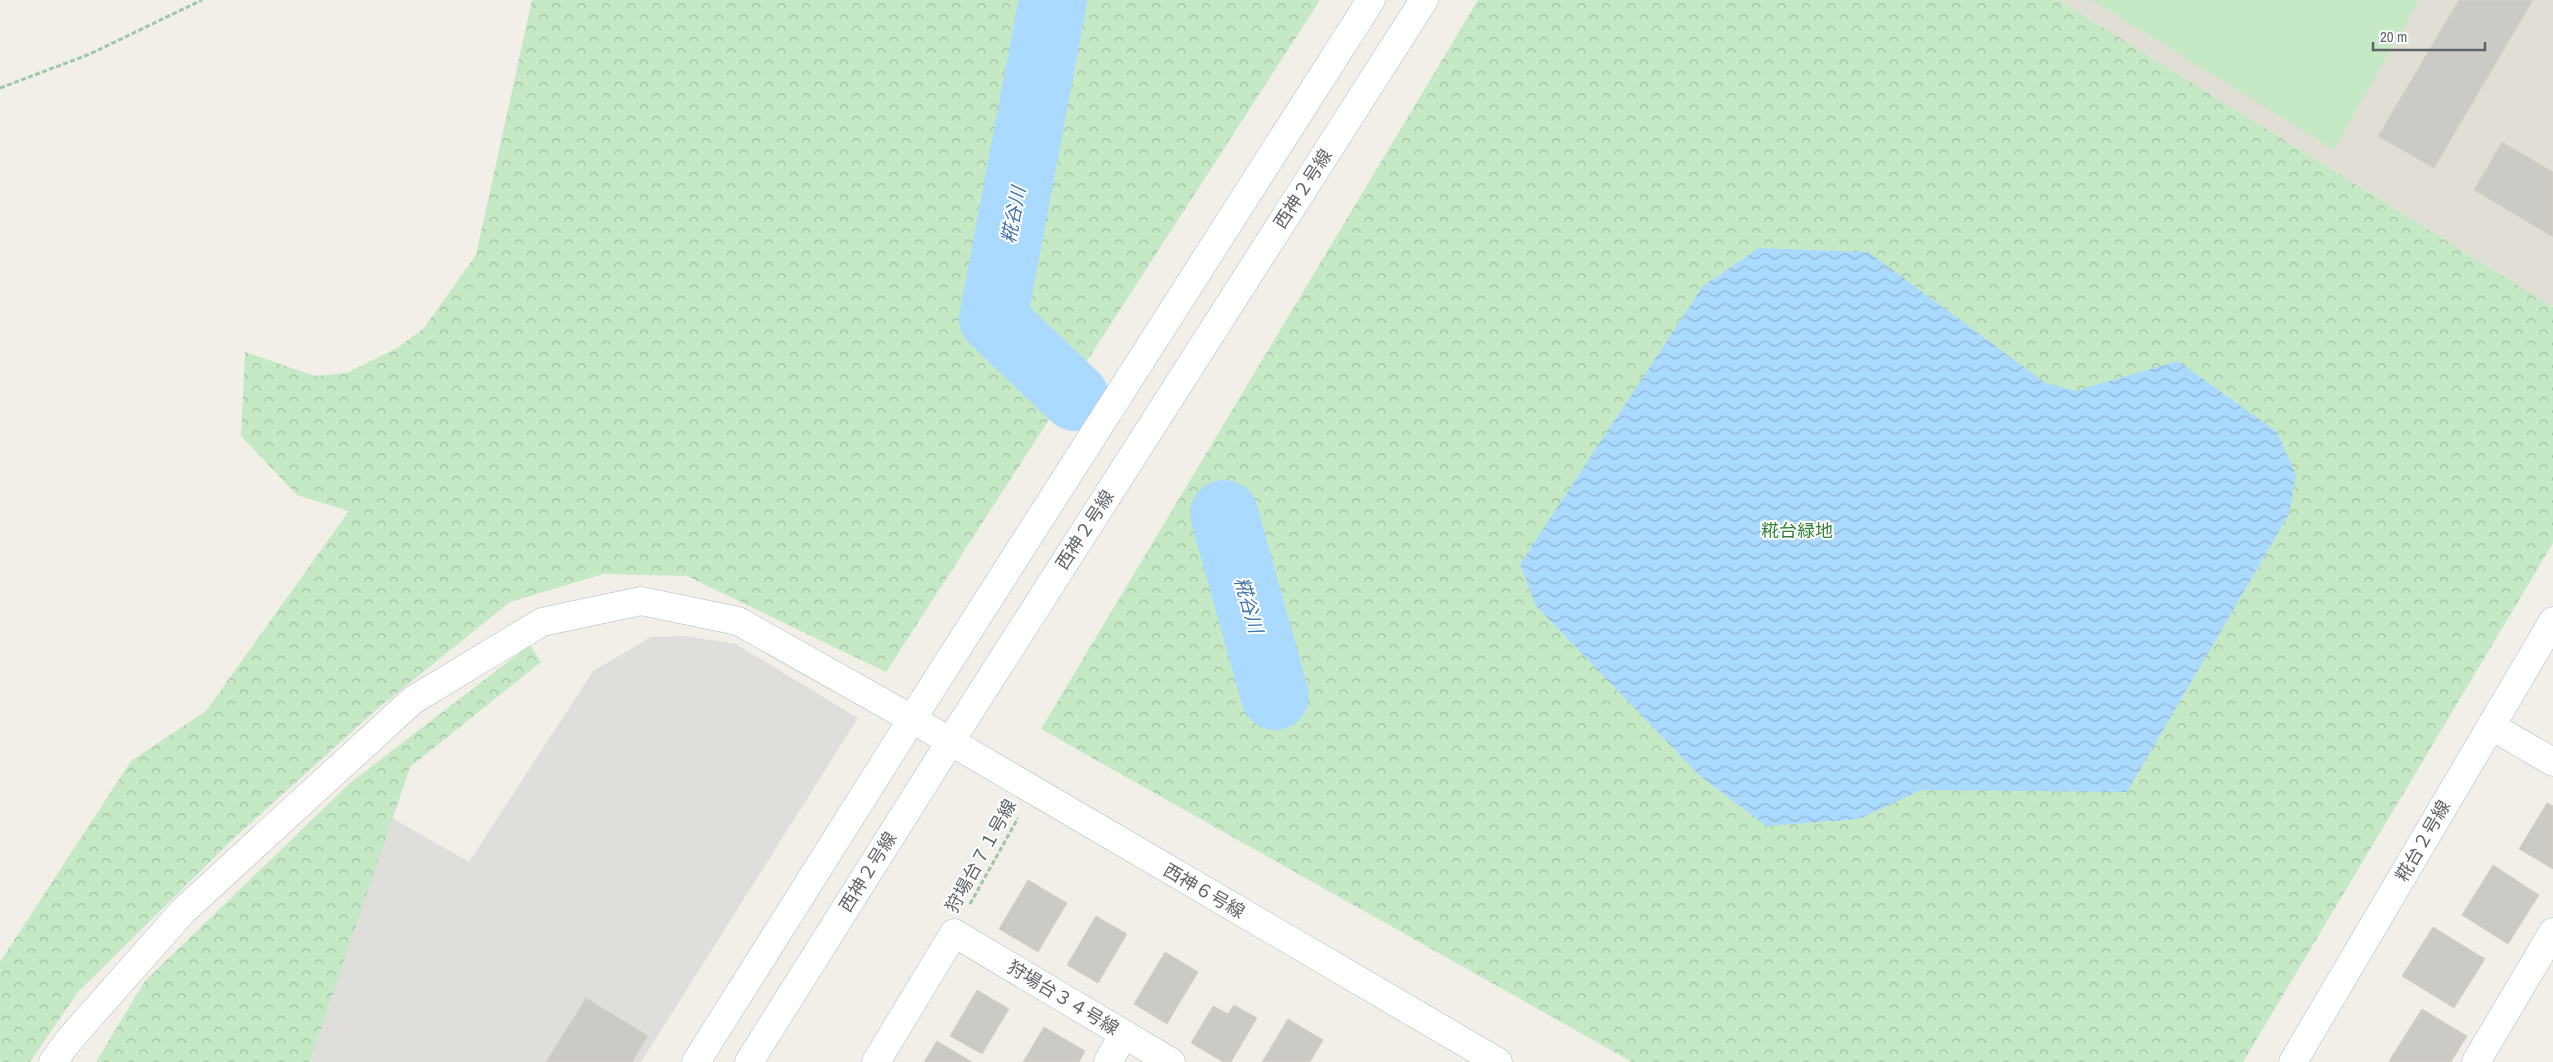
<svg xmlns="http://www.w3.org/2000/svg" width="2553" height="1062" viewBox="0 0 2553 1062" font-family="'Archivo Narrow','Noto Sans JP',sans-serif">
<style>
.industrial{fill:#e0deda}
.education{fill:#e1ded6}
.forest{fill:url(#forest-crowns)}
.garden{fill:#c5e8c5}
.water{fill:url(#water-waves)}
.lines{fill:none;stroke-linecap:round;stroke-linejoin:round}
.river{stroke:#aadaff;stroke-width:68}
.building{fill:#cccac5;stroke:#d6d1c6}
.minor-casing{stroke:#b5b8bc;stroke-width:29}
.tertiary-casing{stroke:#b5b8bc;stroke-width:29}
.path{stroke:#9cc7a9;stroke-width:3;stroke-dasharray:5 2.5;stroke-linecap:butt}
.minor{stroke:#fff;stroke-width:28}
.tertiary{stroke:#fff;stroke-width:28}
.labels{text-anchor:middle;stroke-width:4;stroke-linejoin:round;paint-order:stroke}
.street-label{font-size:18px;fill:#5f6368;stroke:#fff}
.park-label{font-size:18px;fill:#348238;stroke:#fff}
.water-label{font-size:19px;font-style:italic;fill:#4174aa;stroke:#fff}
</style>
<defs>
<pattern id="forest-crowns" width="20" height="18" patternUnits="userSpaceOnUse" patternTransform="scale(1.25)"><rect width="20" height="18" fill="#c5e8c5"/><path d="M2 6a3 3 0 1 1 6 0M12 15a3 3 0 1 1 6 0" fill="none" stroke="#a3c0a4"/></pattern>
<pattern id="water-waves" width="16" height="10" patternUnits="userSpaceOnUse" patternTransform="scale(1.25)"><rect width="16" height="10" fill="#aadaff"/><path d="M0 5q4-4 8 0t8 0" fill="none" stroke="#8eb4d2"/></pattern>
</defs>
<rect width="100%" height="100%" fill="#f1efe8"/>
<path class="industrial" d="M685,636l51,8 122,74 -217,344h-331l82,-244 77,44 124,-191 58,-34z"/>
<path class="education" d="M2059,0h494v307z"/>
<g class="forest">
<path d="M532,0h788l-434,672 -199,-96 -84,-2 -93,28 -134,108 -142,128 -156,154 -48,70h-30v-100l131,-201 75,-50 143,-200 -52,-16 -56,-59 4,-84 70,24 32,-3 52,-26 25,-19 52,-73z"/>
<path d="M1478,0h581l494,307v236l-310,519h-611l-591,-333z"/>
<path d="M530,645l11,17 -131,105 -100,295h-214l49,-81 205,-198z"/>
</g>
<path class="garden" d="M2092,0h327l-85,150z"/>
<path class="water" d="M1759,248l109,4 176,130 31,9 103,-30 99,71 19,43 -7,39 -162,278 -206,-2 -62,29 -93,7 -66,-50 -164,-170 -16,-42 183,-278z"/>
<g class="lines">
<g class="river">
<path d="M1053,0l-60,319 82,78"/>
<path d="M1224,514l51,182"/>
</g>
</g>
<g class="building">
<path d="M2459,0h74l-99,168 -56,-32z"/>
<path d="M2502,142l51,30v65l-79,-47z"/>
<path d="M2547,803l6,3v63l-34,-20z"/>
<path d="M2493,865l46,30 -31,49 -46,-29z"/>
<path d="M1028,880l39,23 -29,49 -39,-23z"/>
<path d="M1096,916l31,18 -29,49 -31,-18z"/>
<path d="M2433,927l52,32 -31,49 -52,-32z"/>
<path d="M1165,952l33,20 -31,52 -33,-20z"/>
<path d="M977,990l32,19 -27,45 -32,-18z"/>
<path d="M586,998l62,38 -16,26h-86z"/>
<path d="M1234,1005l23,13 -26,44h-8l-32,-19 22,-37 15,8z"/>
<path d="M2422,1009l45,27 -16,26h-59l-3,-1z"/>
<path d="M1288,1019l35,21 -13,22h-48z"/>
<path d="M1044,1027l41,24 -6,11h-56z"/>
<path d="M937,1041l35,21h-48z"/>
</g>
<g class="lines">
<defs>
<g id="minor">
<path d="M2491,726l62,36"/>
<path d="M53,1062l16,-22 114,-129 230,-211 129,-78 99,-21 97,20 174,98"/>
<path d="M876,1062l78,-129 217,129"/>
<path d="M1108,1062l16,-28"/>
<path d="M2476,1062l77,-130"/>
</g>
<g id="tertiary">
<path d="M912,719l586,343"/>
<path d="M696,1062l216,-343 459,-719"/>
<path d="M749,1062l201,-320 474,-742"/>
<path d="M2293,1062l260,-441"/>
</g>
</defs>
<use href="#minor" class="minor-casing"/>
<use href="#tertiary" class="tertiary-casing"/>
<g class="path">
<path d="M0,88l90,-34 112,-54"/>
<path d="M970,904l48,-86"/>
</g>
<use href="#minor" class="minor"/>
<use href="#tertiary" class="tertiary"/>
</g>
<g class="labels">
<g class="street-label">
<text transform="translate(1303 189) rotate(-57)" y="6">西神２号線</text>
<text transform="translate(1085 530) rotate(-57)" y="6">西神２号線</text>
<text transform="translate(2423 841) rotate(-60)" y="6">糀台２号線</text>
<text transform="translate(981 856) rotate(-61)" y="6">狩場台７１号線</text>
<text transform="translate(868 872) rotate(-58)" y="6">西神２号線</text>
<text transform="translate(1204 891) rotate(30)" y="6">西神６号線</text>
<text transform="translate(1063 998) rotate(31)" y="6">狩場台３４号線</text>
</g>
<g class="park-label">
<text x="1797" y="537">糀台緑地</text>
</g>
<g class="water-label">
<text transform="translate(1013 215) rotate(-79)" y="7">糀谷川</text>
<text transform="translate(1249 605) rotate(74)" y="7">糀谷川</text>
</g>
</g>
<path d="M2373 42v8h112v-8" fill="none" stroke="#5f6368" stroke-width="2.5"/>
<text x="2380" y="42" font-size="15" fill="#5f6368" stroke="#ffffff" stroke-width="4" paint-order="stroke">20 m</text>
</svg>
